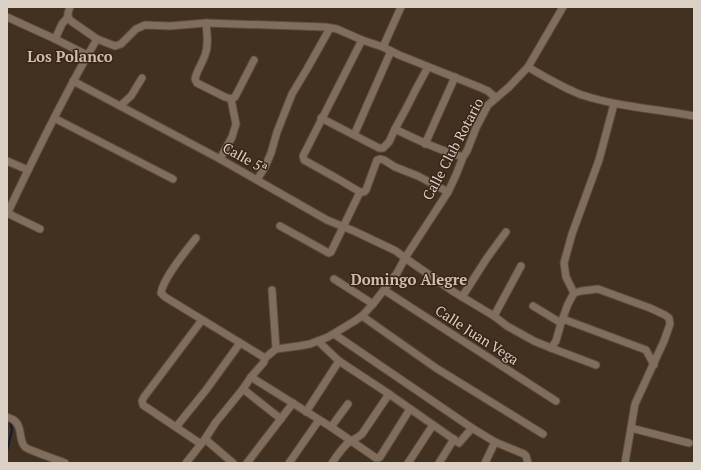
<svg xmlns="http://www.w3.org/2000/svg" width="701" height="470" viewBox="0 0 701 470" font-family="'PT Serif',serif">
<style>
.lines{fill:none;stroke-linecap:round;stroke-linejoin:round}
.stream{stroke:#0f1d35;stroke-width:2}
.minor-casing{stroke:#5a4c3e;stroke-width:9}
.minor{stroke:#816d5b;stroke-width:7}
.labels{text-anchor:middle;stroke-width:3;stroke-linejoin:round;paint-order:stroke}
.street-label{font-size:14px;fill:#dbd0c6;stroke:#372617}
.neighbourhood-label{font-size:15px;font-weight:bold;fill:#d2bca9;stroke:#372617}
</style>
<rect width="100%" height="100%" fill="#423021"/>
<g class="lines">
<path class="stream" d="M7,451l5,-21 -2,-9"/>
<defs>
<g id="minor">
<path d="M7,17l48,22 32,16"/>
<path d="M68,17l3,4 26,18 18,7 6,-2 15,-15 9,-4 25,1 36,-3 119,4 12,2 25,11 21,7 16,8 80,32 9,4 8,7"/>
<path d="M206,23c1,11 3,22 -1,32 -3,9 -8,15 -10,24l2,4 28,14 6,2"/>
<path d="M55,39l7,-15 6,-7v-4l2,-6"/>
<path d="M362,40l-59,116 1,4 34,19 22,13h4l2,-2 11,-30 3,-1 4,1 11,7 23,9 30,16"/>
<path d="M383,47l18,-40"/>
<path d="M528,67c13,8 26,15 40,22 5,2 10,5 14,6 37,12 75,14 112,21"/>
<path d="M73,81l147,78 107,61 27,11 42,20 9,7 49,34 40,24 13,10 27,15 17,7 5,-7 5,-18 -28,-17"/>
<path d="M231,99l4,-2 19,-37"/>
<path d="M120,106l11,-10 11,-18"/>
<path d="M54,118l119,61"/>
<path d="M321,118l58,30h4l6,-6 6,-13 13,-24 7,-14 13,-24"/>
<path d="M395,129c22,11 44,21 68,28"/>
<path d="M354,135l37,-84"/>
<path d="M425,144l30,-67"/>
<path d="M220,159l12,-22 4,-13 -5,-25"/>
<path d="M7,161l21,9"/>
<path d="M257,180l8,-13 6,-14 6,-21 15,-38 15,-25 23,-41"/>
<path d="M7,213l33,16"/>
<path d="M7,214c28,-59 57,-119 90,-175"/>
<path d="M280,226l47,26 2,1 2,-1 29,-60"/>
<path d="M196,238c-10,13 -33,40 -35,55l4,4 100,61"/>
<path d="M334,279l39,25"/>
<path d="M272,290l4,59"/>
<path d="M384,290l172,111"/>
<path d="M574,293l-8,-16 -2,-14 8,-29 27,-74 15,-56"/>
<path d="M462,297l25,-39 19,-26"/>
<path d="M362,316l74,52 107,66"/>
<path d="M494,316l27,-50"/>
<path d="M563,319l83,31 8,15"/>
<path d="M561,323l7,-19 6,-11 7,-2 17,-2 52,19 15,7 4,3 1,6 -6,17 -29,63 -10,59"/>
<path d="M318,341l21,20 50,33 70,49 13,-15 -138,-94"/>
<path d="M551,348l45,17"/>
<path d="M251,377l80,50 45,31h2l2,-1 30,-48"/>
<path d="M243,389l38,30"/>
<path d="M306,412l33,-51"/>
<path d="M7,417c3,1 6,2 8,4 8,7 3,19 10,26 3,3 33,13 40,16"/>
<path d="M176,427l30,-37 34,-47"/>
<path d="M331,427l17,-23"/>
<path d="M472,428l23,14 29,12 2,2 2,7"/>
<path d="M631,428l58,15"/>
<path d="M205,439l28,24"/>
<path d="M201,444l-58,-39 -1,-4 2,-4 58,-77"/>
<path d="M186,463l19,-24 11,-17 27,-33 8,-12 13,-15 1,-4 11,-9 23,-3 11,-2 18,-7 25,-15 9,-6 11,-12 24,-31 8,-15 43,-66 8,-17 7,-18 4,-6 9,-23 12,-23 21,-18 19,-20 35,-60"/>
<path d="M247,463l46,-60"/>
<path d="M289,463l30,-43"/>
<path d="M332,463c4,-6 13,-19 19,-22 5,-3 6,-3 11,-7l27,-40"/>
<path d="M408,463l25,-38"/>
<path d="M439,463l15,-24"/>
<path d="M485,463l10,-21"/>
</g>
</defs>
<use href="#minor" class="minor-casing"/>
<use href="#minor" class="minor"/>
</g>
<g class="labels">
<g class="street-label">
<text transform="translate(453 149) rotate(-62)" y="5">Calle Club Rotario</text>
<text transform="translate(245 158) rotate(29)" y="5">Calle 5ª</text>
<text transform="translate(477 335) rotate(33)" y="5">Calle Juan Vega</text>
</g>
<g class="neighbourhood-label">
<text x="70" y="62">Los Polanco</text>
<text x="409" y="285">Domingo Alegre</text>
</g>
</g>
<rect width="701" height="470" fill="none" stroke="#dbd0c6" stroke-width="16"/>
</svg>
